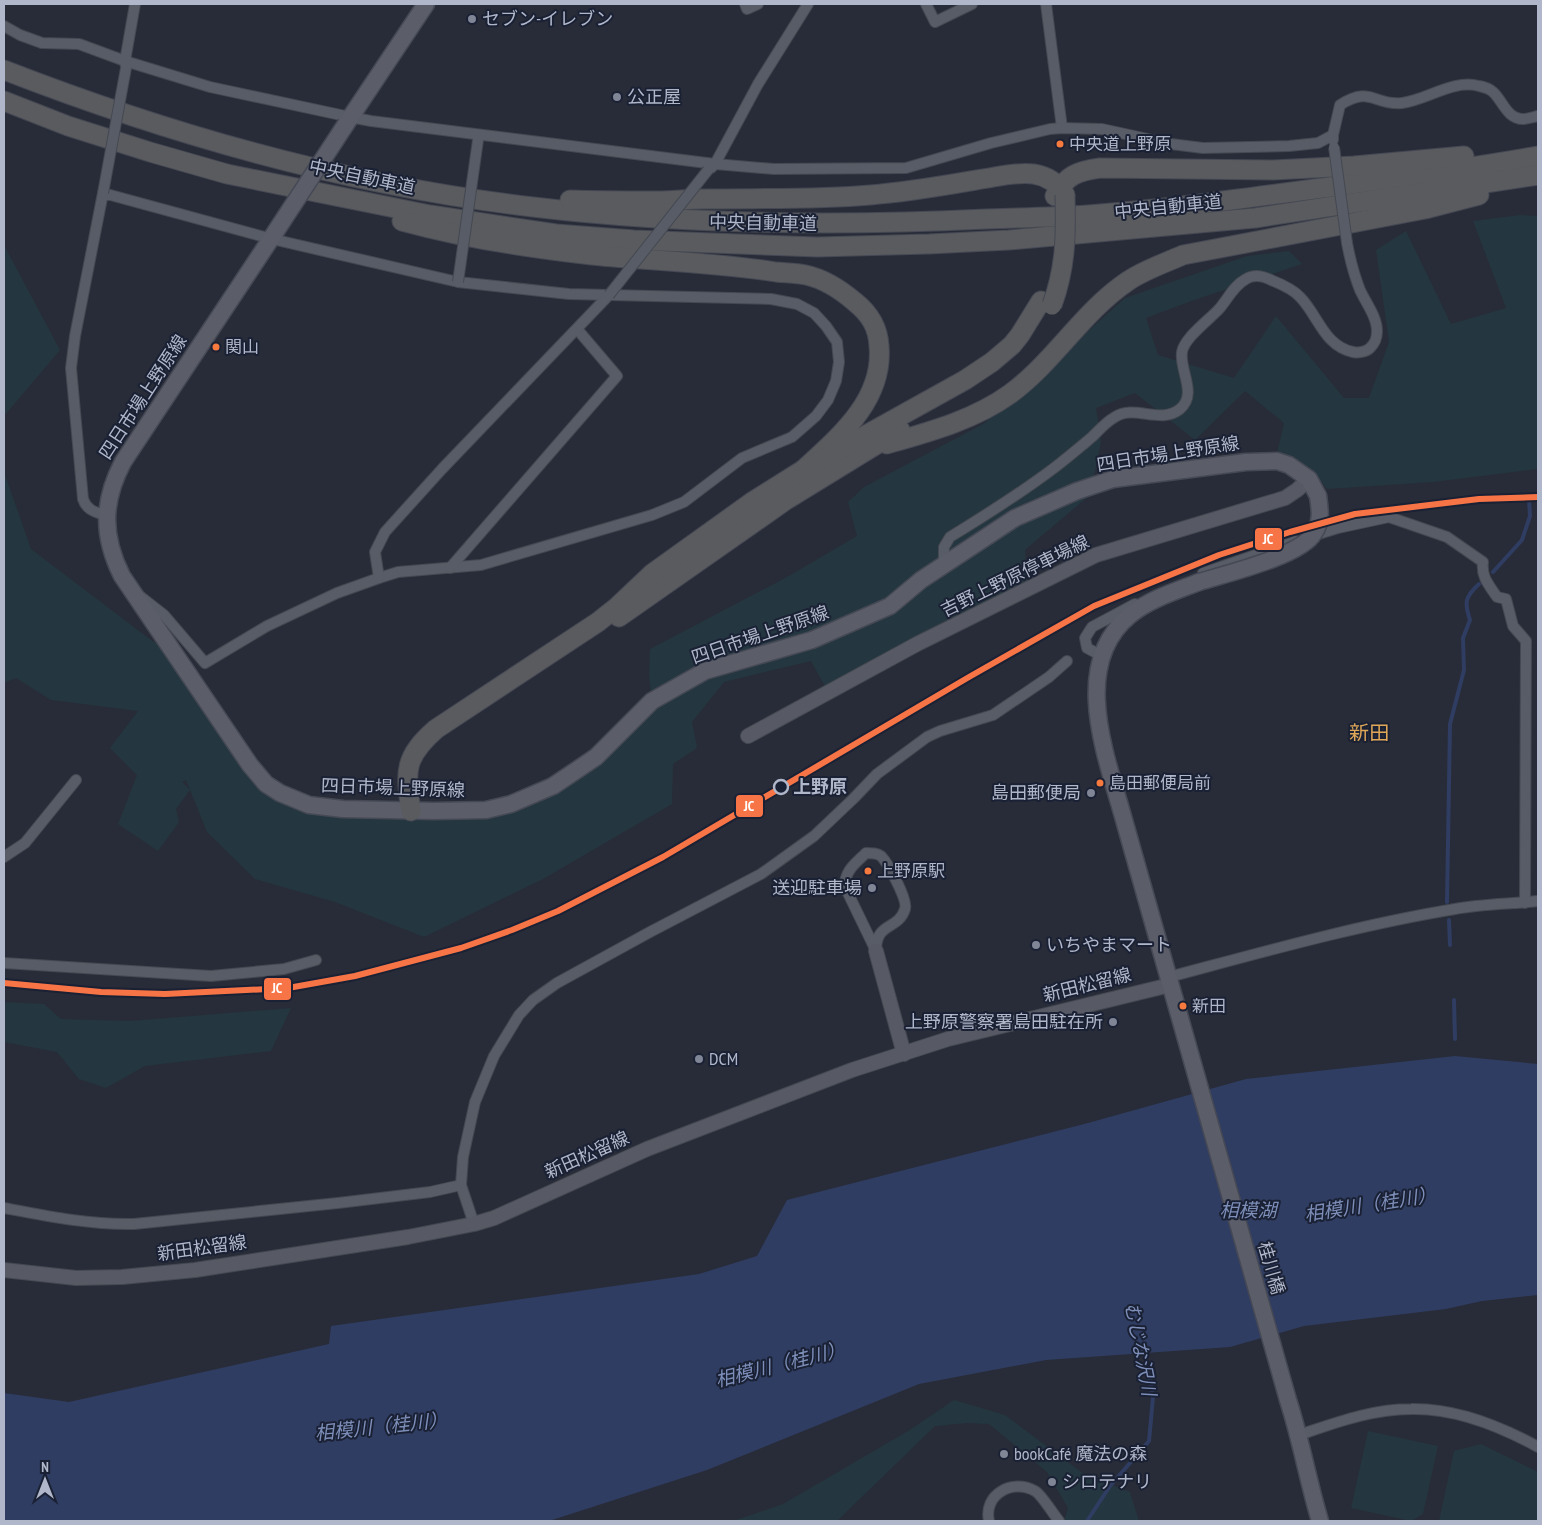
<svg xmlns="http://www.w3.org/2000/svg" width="1542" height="1525" viewBox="0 0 1542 1525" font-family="'PT Sans Narrow','Noto Sans JP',sans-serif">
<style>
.green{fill:#24363f}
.water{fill:#303d62}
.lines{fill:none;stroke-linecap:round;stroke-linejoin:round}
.stream{stroke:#303d62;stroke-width:4}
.street-casing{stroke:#444851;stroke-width:12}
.secondary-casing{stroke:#444851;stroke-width:16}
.primary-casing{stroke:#454955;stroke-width:19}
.highway-casing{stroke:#454853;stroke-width:21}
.street{stroke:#585c66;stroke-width:10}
.secondary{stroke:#575a64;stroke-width:14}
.primary{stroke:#5b5d68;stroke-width:16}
.highway{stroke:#595b5f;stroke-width:19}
.street-bridge-casing{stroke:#444851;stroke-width:12;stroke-linecap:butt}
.primary-bridge-casing{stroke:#454955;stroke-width:19;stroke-linecap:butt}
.highway-bridge-casing{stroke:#454853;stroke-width:21;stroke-linecap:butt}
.street-bridge{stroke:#585c66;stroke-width:10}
.primary-bridge{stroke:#5b5d68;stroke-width:16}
.highway-bridge{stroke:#595b5f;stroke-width:19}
.rail-1-casing{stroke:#1a2134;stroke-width:10}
.rail-1{stroke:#f77446;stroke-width:6}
.poi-dot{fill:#818697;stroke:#1a2134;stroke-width:2}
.bus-dot{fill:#f6793e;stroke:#1a2134;stroke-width:2}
.stop-dot{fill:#1a2134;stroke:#b1b7ca;stroke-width:2.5}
.labels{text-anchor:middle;stroke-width:4;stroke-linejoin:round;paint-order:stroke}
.bus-label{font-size:17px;fill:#b1b7ca;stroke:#1a2134;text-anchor:start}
.poi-label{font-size:18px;fill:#b1b7ca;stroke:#1a2134;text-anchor:start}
.street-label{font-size:18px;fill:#b1b7ca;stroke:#1a2134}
.stop-label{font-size:18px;font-weight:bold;fill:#b1b7ca;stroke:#1a2134;text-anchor:start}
.water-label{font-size:19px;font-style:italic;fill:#7d8eb9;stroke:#1a2134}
.quarter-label{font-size:20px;fill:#dfa757;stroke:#1a2134}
.line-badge{stroke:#1a2134;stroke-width:2}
.badge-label{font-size:14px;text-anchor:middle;font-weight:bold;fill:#fff}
</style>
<rect width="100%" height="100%" fill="#282c38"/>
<g class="green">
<path d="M1520,215l18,1v253l-105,13 -106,7c-17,-22 -23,-27 -50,-36l7,-30 -39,-32 -50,49 -60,-47 -39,15 5,34 -11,53 -65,55 3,39 -200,103 -17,-31 -87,21 -32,40 5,26 -24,16 -1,40 -129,75 -119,58 -89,-35 -80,-23 -48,-47 -21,-52 -4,2 8,8 -14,19 3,13 -21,29 -40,-27 19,-49 -27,-27 28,-37 -87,-11 -35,-22 -12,5v-211l27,77 116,88 29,20 74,108 59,40 177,5 67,-24 99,-85 -3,-26 1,-26 137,-72 70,-41 -9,-34 16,-15 121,-64 140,-125 122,-42 42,-5 13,13 -105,35 -51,19 12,37 76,23 42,-62 68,82h25l20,-56 -13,-92 30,-19 45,93 55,-16 -33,-87z"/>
<path d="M4,240l1,7 55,103 -56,66z"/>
<path d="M4,1002l40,2 17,15 69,2 161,-13 -20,43 -126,15 -39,22 -27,-9 -22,-27 -53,-10z"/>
<path d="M954,1400l51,15 80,60 45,17 9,29h-75l4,-13 -21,-36 -58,-48 -22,-1 -32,3 -98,95h-104l50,-17 125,-73z"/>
<path d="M1368,1431l70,15 -15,68 -12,7 -60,-13z"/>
<path d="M1481,1444l57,28v49h-99l15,-70z"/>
</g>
<path class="water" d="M1455,1056l83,8v231l-56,6 -36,8 -142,17 -74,21 -184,13 -127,24 -212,86 -158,51h-545v-128l65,9 260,-58 2,-18 368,-52 58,-18 30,-56 301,-77 158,-44z"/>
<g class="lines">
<g class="stream">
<path d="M1493,572l29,-32 8,-24 -1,-16"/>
<path d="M1447,902l3,-178 14,-54 -1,-32 7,-18c-6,-18 -5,-23 9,-36"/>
<path d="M1449,920l1,25"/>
<path d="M1454,1000l1,39"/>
<path d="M1087,1521l23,-35 39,-45 4,-44 -9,-48"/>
</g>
<defs>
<g id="street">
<path d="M745,4l2,5 11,-5"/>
<path d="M926,4l9,18 37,-18"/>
<path d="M1046,4l16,124"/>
<path d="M4,26l16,9 22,8 37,1 46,17 85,26 140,30 21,4 344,43 59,5 132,-1 85,-25 59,-14 12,-1 40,1 69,15 32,4 86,-2 29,-3 15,-8"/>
<path d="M126,67l-1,-6 10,-57"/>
<path d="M1333,140v-5l7,-30c31,-20 34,1 62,-2 25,-3 51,-24 77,-17 5,1 11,3 14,6 10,9 14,27 30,27 5,0 10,-2 15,-3"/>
<path d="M711,168l4,-4 43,-80 50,-80"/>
<path d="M107,516c-11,-4 -20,-5 -24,-17l-12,-131 4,-32 28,-143 169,46 186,43 111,12 202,5 26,5 17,9 12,13 11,16 2,20 -3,19 -8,19 -12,16 -24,21 -50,21 -58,44 -32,13 -171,50 -83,7 -19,6 -42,15 -70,33 -62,37 -41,-48 -23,-18"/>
<path d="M1312,536l26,-8 51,-11 58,20 36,25c-2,15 6,23 14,35l9,2 7,27 13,15 -1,262"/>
<path d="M944,565v-18l6,-10c36,-22 71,-44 104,-69 13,-10 26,-21 38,-31 7,-7 14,-15 23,-20 20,-13 45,8 65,-8 18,-15 -1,-39 2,-57 2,-14 27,-32 37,-43 9,-10 14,-23 27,-30 8,-5 17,-3 25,1 10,4 22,9 29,17 18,18 24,49 53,55 5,1 13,0 17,-4 5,-5 7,-9 7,-17 0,-14 -11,-28 -17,-41 -6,-15 -10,-31 -13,-47"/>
<path d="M450,568l167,-192 -40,-47"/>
<path d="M1203,573l93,-32"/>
<path d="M379,578l-4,-26 10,-20 57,-63 167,-174"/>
<path d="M1102,656l-15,-8 -2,-10 7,-11 43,-23"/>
<path d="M866,853c6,0 11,0 15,3 7,7 27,44 24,53 -7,22 -29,12 -29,42l-31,-64c-1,-16 11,-24 21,-34z"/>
<path d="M4,857l21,-14 51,-63"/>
<path d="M4,963l207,13 73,-7 32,-9"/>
<path d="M1169,977c94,-25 189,-52 286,-68 27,-5 56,-5 83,-8"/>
<path d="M4,1208c42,8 86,17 130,16l204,-21 92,-11 31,-7"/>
<path d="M474,1224l-13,-39 2,-28 12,-55 19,-46 25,-41 14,-15 24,-17 93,-51 111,-58 53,-38 40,-38 23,-24 50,-37 13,-6 53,-16 56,-38 18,-16"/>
<path d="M1299,1435c36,-12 73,-26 112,-26 44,-1 89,17 127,38"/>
<path d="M989,1521c-6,-26 23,-43 46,-30 7,4 18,23 24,30"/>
</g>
<g id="secondary">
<path d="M748,736l169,-92 179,-89 189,-57 12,-8 12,-11"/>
<path d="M876,951l28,103"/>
<path d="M4,1270l72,8 46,-1 73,-7 213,-33 66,-13 20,-6 153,-69 205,-79 96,-31 222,-54"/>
</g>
<g id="primary">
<path d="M346,124l80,-120"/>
<path d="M276,231l-153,231c-21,40 -21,74 -1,114l128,189 16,19 14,9 29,12 34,4 91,2 52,-1 25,-6 42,-18 43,-29 56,-56 53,-30 107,-31 78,-34 31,-26 94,-62 62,-27 36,-12 133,-17 31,-1 12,4 20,14 9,17"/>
<path d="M1199,582c-23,9 -49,17 -69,33 -61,50 -23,143 -6,205l164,580c13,40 20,81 32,121"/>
</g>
<g id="highway">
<path d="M4,70c170,66 347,116 529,137 151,18 302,19 453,12 34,-1 68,-2 102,-4 83,-6 166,-18 249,-29 67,-9 134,-18 201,-30"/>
<path d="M4,101l64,25 82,26 77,22 203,41 126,19 78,6 183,7 112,-3 80,-4 246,-22 283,-43"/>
<path d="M1055,196c11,-21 23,-25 45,-28l173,2 81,-4 110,-10"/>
<path d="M570,200c29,1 58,1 87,1 16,0 31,-2 46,-2 55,-1 112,1 167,-4 42,-3 83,-11 124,-18 28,-5 54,-9 71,18"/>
<path d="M402,221c62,17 126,27 190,34 61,6 123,7 184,17 10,1 20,1 30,3 18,4 35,15 49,27 15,12 23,25 24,44 5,54 -40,91 -76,124"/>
<path d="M887,444c42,-12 87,-24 123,-50 44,-32 72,-82 118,-113 16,-11 37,-18 55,-26l242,-46 54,-14"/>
<path d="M619,617l167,-117 114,-70"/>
<path d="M411,811c-6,-40 -7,-54 25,-82l162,-107 19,-15 36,-34 99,-71 51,-32 162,-90 27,-18 20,-17 8,-10 21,-34"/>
</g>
</defs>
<use href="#street" class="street-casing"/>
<use href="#secondary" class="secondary-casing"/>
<use href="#primary" class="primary-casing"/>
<use href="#highway" class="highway-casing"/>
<use href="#street" class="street"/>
<use href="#secondary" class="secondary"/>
<use href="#primary" class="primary"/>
<use href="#highway" class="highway"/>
<defs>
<g id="street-bridge">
<path d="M1334,147l13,96"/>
<path d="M103,193l23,-125"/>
<path d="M458,282l20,-142"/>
<path d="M609,295l99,-125"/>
</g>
<g id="primary-bridge">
<path d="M276,231l70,-107"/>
<path d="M1199,582c26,-8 102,-26 115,-49 8,-11 6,-24 4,-37"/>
</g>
<path id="highway-bridge" d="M1052,305c14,-38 14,-70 13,-110"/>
</defs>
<use href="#street-bridge" class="street-bridge-casing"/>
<use href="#primary-bridge" class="primary-bridge-casing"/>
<use href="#highway-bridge" class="highway-bridge-casing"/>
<use href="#street-bridge" class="street-bridge"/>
<use href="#primary-bridge" class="primary-bridge"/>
<use href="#highway-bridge" class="highway-bridge"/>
<defs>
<path id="rail-1" d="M4,983l97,9 64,2 123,-6 67,-12 106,-28 51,-18 46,-19 105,-54 306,-180 125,-71 125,-51 71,-23 65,-18 124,-15 59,-2"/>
</defs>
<use href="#rail-1" class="rail-1-casing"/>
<use href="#rail-1" class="rail-1"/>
</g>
<g class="poi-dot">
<circle cx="472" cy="19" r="5"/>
<circle cx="617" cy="97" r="5"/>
<circle cx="1091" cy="793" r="5"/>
<circle cx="872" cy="888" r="5"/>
<circle cx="1036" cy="945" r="5"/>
<circle cx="1113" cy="1022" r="5"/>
<circle cx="699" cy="1059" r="5"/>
<circle cx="1004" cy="1454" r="5"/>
<circle cx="1052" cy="1482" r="5"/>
</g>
<g class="bus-dot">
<circle cx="1060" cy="144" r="4.5"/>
<circle cx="216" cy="347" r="4.5"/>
<circle cx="1100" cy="783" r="4.5"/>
<circle cx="868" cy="871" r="4.5"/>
<circle cx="1183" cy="1006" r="4.5"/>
</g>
<circle class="stop-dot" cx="781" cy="787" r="7"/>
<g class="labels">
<g class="bus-label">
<text x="1069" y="150">中央道上野原</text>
<text x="225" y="353">関山</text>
<text x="1109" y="789">島田郵便局前</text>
<text x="877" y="877">上野原駅</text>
<text x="1192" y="1012">新田</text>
</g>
<g class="poi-label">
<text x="482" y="25">セブン-イレブン</text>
<text x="627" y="103">公正屋</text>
<text x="1081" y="799" text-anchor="end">島田郵便局</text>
<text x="862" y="894" text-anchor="end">送迎駐車場</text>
<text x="1046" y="951">いちやまマート</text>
<text x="1103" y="1028" text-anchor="end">上野原警察署島田駐在所</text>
<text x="709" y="1065">DCM</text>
<text x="1014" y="1460">bookCafé 魔法の森</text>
<text x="1062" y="1488">シロテナリ</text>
</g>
<g class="street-label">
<text transform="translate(362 177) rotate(12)" y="6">中央自動車道</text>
<text transform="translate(1168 207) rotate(-6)" y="6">中央自動車道</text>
<text transform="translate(763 223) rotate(1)" y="6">中央自動車道</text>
<text transform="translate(143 397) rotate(-57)" y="6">四日市場上野原線</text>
<text transform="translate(1168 454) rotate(-9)" y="6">四日市場上野原線</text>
<text transform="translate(1015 576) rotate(-26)" y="6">吉野上野原停車場線</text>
<text transform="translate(760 635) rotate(-19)" y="6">四日市場上野原線</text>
<text transform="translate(393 788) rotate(2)" y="6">四日市場上野原線</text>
<text transform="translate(1087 985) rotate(-14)" y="6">新田松留線</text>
<text transform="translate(587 1155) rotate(-24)" y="6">新田松留線</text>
<text transform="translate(202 1248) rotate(-8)" y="6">新田松留線</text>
<text transform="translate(1271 1268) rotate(74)" y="6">桂川橋</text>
</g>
<g class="stop-label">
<text x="793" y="793">上野原</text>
</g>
<g class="water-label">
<text transform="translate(1370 1204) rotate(-9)" y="7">相模川（桂川）</text>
<text x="1248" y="1217">相模湖</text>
<text transform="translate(1141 1349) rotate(79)" y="7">むじな沢川</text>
<text transform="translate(780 1364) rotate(-14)" y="7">相模川（桂川）</text>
<text transform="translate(381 1426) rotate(-6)" y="7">相模川（桂川）</text>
</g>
<g class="quarter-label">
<text x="1369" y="740">新田</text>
</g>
</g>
<g class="line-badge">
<rect x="1254" y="527" width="29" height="24" rx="5" fill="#f77446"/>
<rect x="735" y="794" width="29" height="24" rx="5" fill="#f77446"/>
<rect x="263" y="977" width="29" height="24" rx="5" fill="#f77446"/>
</g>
<g class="badge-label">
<text x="1268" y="544">JC</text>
<text x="749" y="811">JC</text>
<text x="277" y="993">JC</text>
</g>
<rect width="1542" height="1525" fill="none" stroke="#b1b7ca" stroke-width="10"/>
<g transform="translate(45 1480)" stroke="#1a2134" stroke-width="4" paint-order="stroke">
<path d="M0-4L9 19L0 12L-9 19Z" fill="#b1b7ca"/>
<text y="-8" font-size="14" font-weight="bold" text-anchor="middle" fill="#b1b7ca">N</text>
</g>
</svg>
